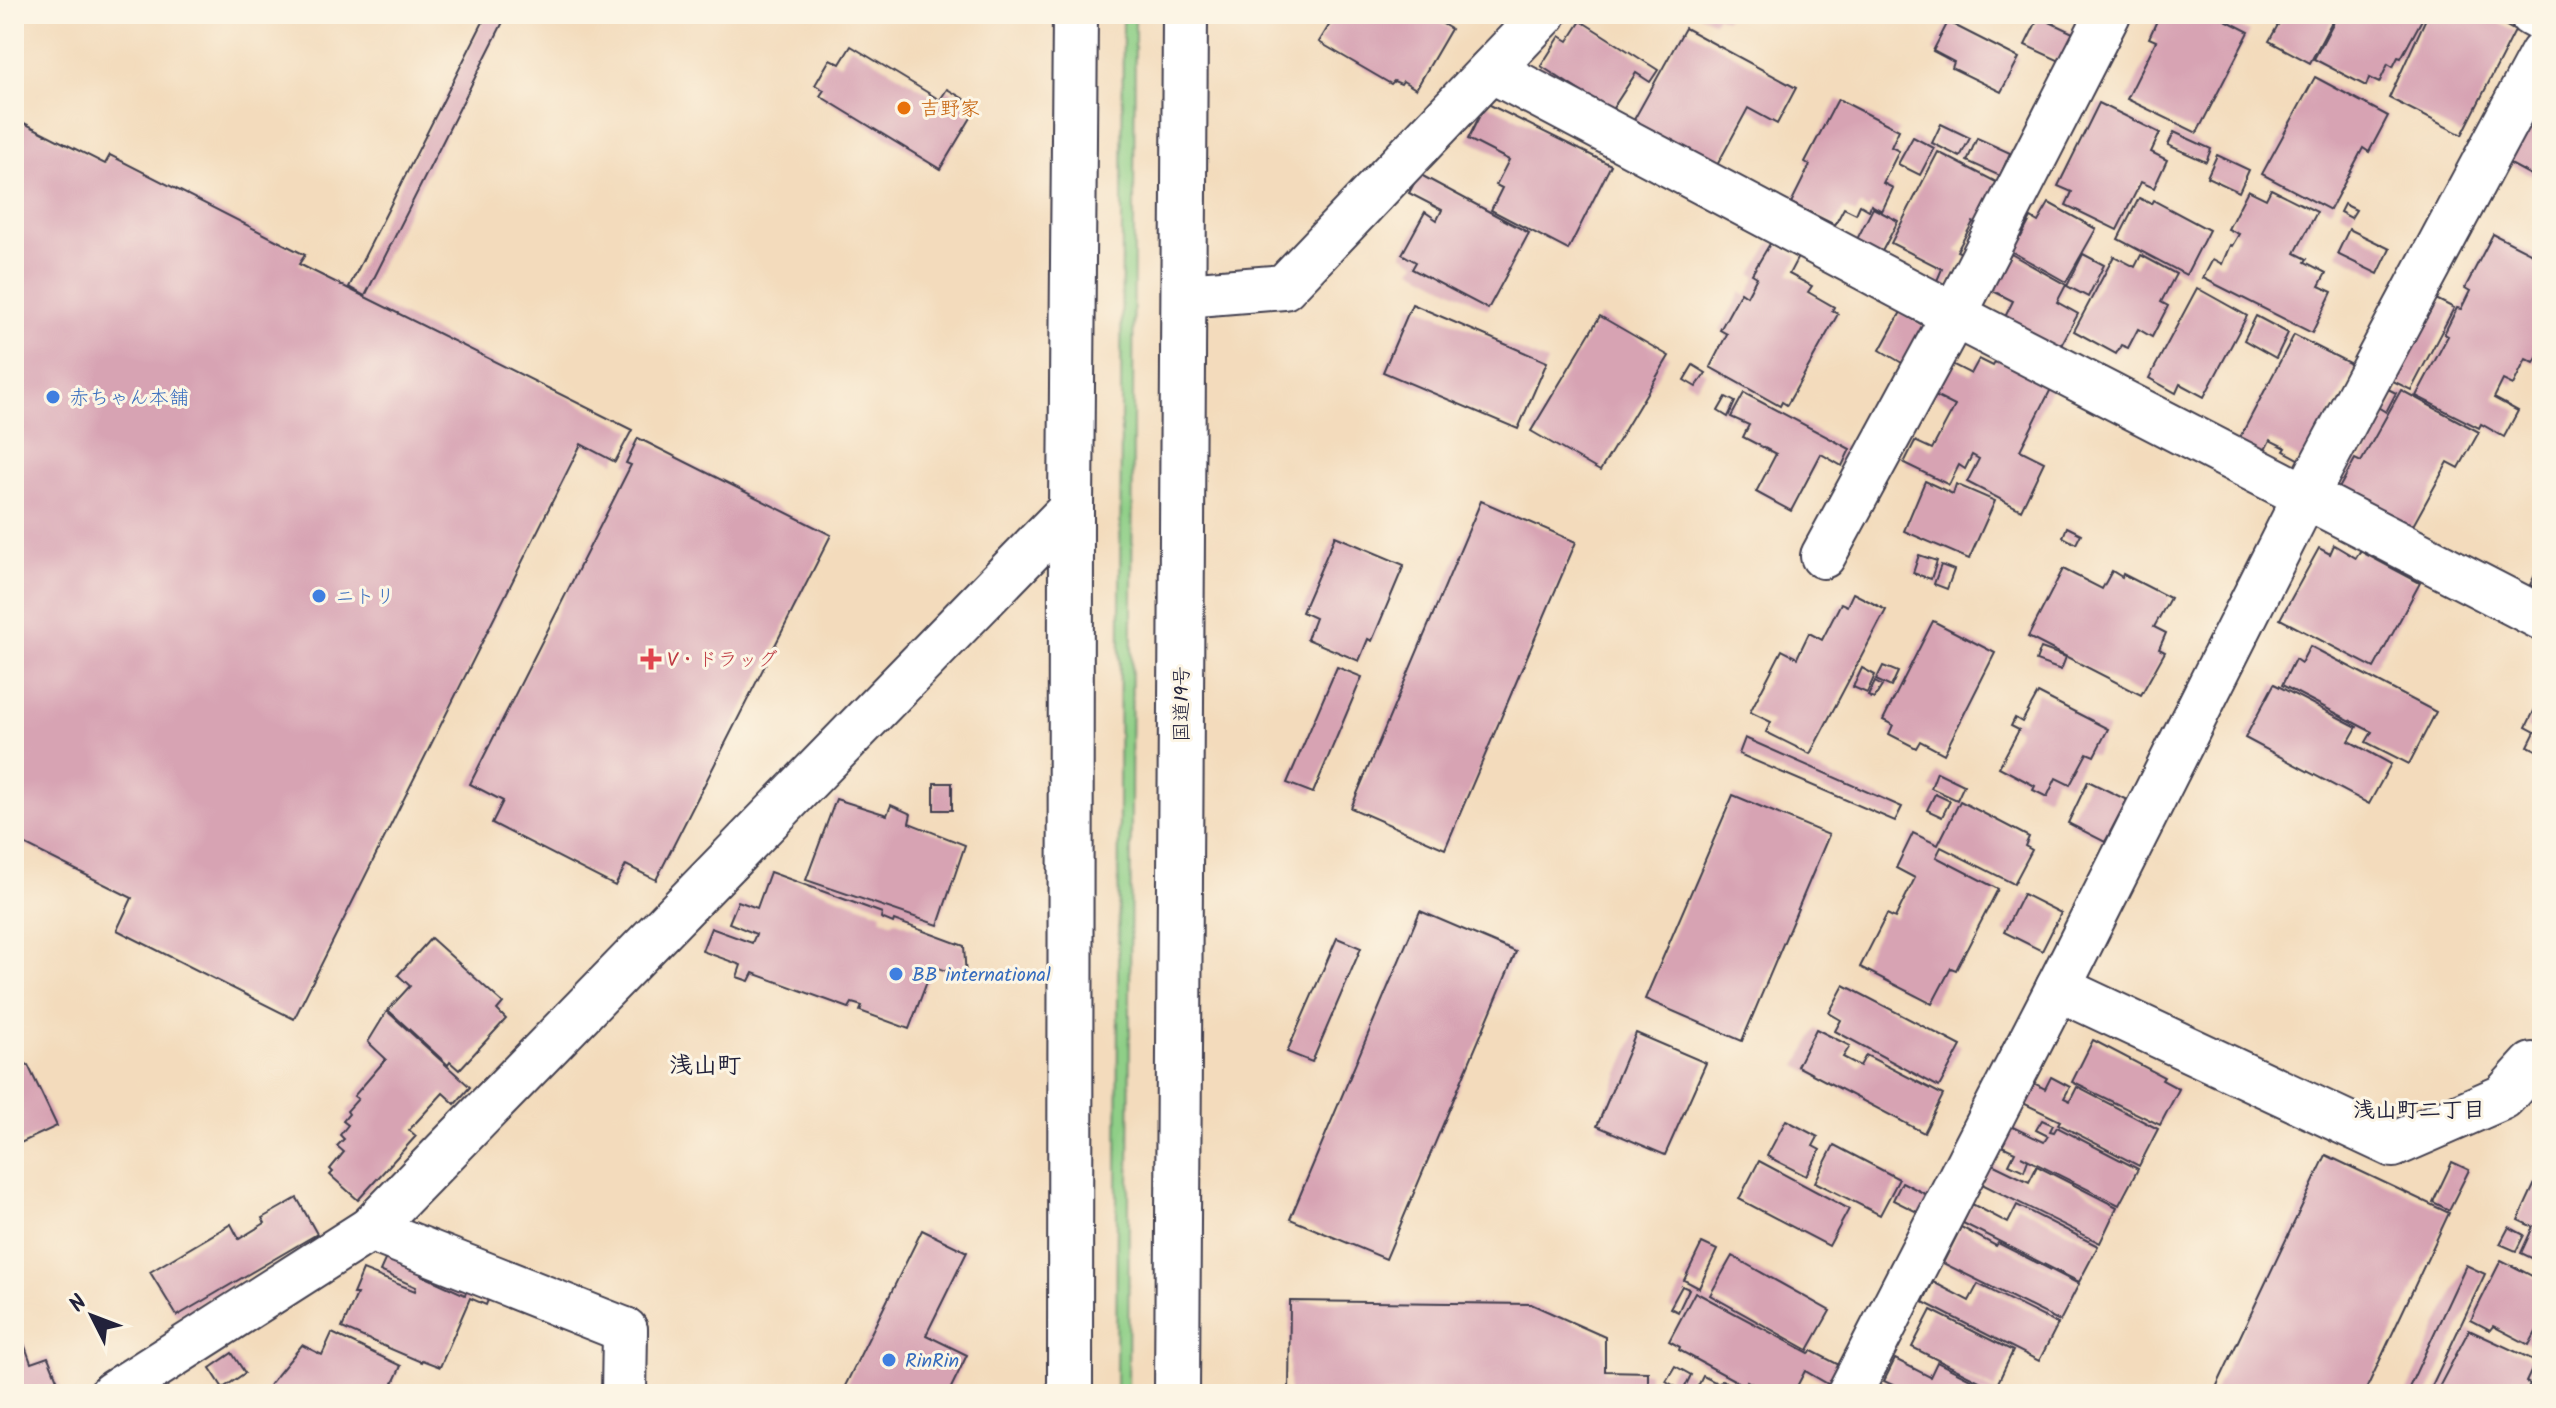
<svg xmlns="http://www.w3.org/2000/svg" width="2556" height="1408" viewBox="0 0 2556 1408" font-family="Kalam,'Klee One',sans-serif">
<style>
.grass{fill:#8fcf87;stroke:#587861;stroke-width:2}
.building{fill:#d7a3b3}
.lines{fill:none;stroke-linecap:round;stroke-linejoin:round}
.pedestrian-casing{stroke:#413e4e;stroke-width:48}
.minor-casing{stroke:#413e4e;stroke-width:48}
.trunk-casing{stroke:#413e4e;stroke-width:48}
.pedestrian{stroke:#fff;stroke-width:44}
.minor{stroke:#fff;stroke-width:44}
.trunk{stroke:#fff;stroke-width:44}
.food-dot{fill:#e8710a;stroke:#fcf5e5;stroke-width:3}
.shop-dot{fill:#3f7fe0;stroke:#fcf5e5;stroke-width:3}
.health-dot{fill:#e0444e;stroke:#fcf5e5;stroke-width:3}
.labels{text-anchor:middle;stroke-width:6;stroke-linejoin:round;paint-order:stroke}
.food-label{font-size:20px;fill:#c56008;stroke:#fcf5e5;text-anchor:start}
.shop-label{font-size:20px;fill:#366cbe;stroke:#fcf5e5;text-anchor:start}
.health-label{font-size:20px;fill:#be3a42;stroke:#fcf5e5;text-anchor:start}
.street-label{font-size:20px;fill:#22223b;stroke:#fcf5e5}
.neighbourhood-label{font-size:22px;font-weight:bold;fill:#22223b;stroke:#fcf5e5}
.quarter-label{font-size:24px;font-weight:bold;fill:#22223b;stroke:#fcf5e5}
</style>
<rect width="100%" height="100%" fill="#fcf5e5"/>
<filter id="ink" filterUnits="userSpaceOnUse"><feTurbulence type="fractalNoise" baseFrequency=".0125" numOctaves="2"/><feDisplacementMap in="SourceGraphic" scale="16" xChannelSelector="R" yChannelSelector="G"/><feConvolveMatrix kernelMatrix="1 2 1 2 8 2 1 2 1" color-interpolation-filters="sRGB"/></filter>
<filter id="wash" filterUnits="userSpaceOnUse"><feTurbulence type="fractalNoise" baseFrequency=".006" numOctaves="4" result="noise"/><feDisplacementMap in="SourceGraphic" scale="32" xChannelSelector="R" yChannelSelector="G"/><feGaussianBlur stdDeviation="1.8" result="paint"/><feColorMatrix in="noise" values="0 0 0 0 0 0 0 0 0 0 0 0 0 0 0 0 0 1.4 0 .05"/><feComposite in="paint" operator="in"/></filter>
<g filter="url(#wash)">
<rect width="100%" height="100%" fill="#f3dbbc"/>
<path class="grass" d="M1123,14h12l-7,1380h-12z"/>
<g id="blocks">
<g class="building">
<path d="M487,14h20l-142,282 -16,-9z"/>
<path d="M1336,14h27l5,3 2,-3h56l25,15 -35,60 -13,-8 -2,3 -7,-3 -3,3 -72,-42z"/>
<path d="M1698,14h31l-4,6 -8,-4 -3,6z"/>
<path d="M2160,14h54l35,18 -52,101 -70,-34 29,-58 -7,-3z"/>
<path d="M2284,14h52l-26,49 -41,-22z"/>
<path d="M2338,14h87l-24,44 -3,-1 -5,10 -5,-3 -9,19 -10,-5 -3,8 -52,-27z"/>
<path d="M2428,14h57l30,17 -53,104 -73,-37z"/>
<path d="M2039,17l36,17 -13,28 -37,-17z"/>
<path d="M1581,21l77,49 -8,12 -14,-9 -25,38 -70,-45 19,-30 8,5z"/>
<path d="M1948,22l71,36 -18,34 -49,-24 2,-6 -21,-11z"/>
<path d="M1685,28l111,60 -19,36 -29,-16 -33,61 -84,-44z"/>
<path d="M851,46l89,54 7,-11 24,14 -6,10 7,3 -32,53 -120,-73 4,-6 -9,-5 15,-26 10,5z"/>
<path d="M2315,77l73,39 -19,36 -6,-4 -33,62 -68,-36z"/>
<path d="M2542,93v88l-37,-20z"/>
<path d="M1838,99l61,31 -8,17 8,4 -16,32 10,5 -11,23 -11,-6 -2,5 -9,-5 -4,9 -12,-6 -9,17 -44,-22 19,-38 -5,-3z"/>
<path d="M1486,103l125,62 -43,85 -77,-40 11,-22 -6,-3 13,-25 -41,-21z"/>
<path d="M2099,103l61,30 -9,19 16,8 -13,28 -13,-6 -24,48 -51,-25 6,-13 -14,-6z"/>
<path d="M14,118l91,46 5,-9 195,100 -6,9 333,166 -17,32 -34,-18 -287,575 -177,-89 15,-32 -118,-59v-6l10,-20 -10,-5z"/>
<path d="M1941,124l29,14 -10,19 -28,-14z"/>
<path d="M2174,132l37,17 -5,13 -38,-17z"/>
<path d="M1913,137l21,11 -14,27 -22,-11z"/>
<path d="M1977,138l33,15 -10,23 -33,-15z"/>
<path d="M1938,152l62,32 -21,41 -6,-3 -16,29 7,3 -18,33 -10,-4 6,-14 -51,-26z"/>
<path d="M2217,155l32,15 -10,22 -32,-15z"/>
<path d="M1419,174l110,59 -41,76 -76,-40 4,-7 -14,-8 23,-42 12,8 5,-10 -33,-17z"/>
<path d="M2271,189l46,23 -22,41 12,6 -2,3 21,11 -7,13 13,6 -20,41 -109,-55 10,-19 9,5 8,-19 2,1 7,-12 -11,-5 20,-39 18,9z"/>
<path d="M2139,198l12,6 2,-4 56,30 -23,45 -68,-36z"/>
<path d="M2049,203l47,26 -30,53 -59,-33 9,-15 5,3 10,-19 7,4z"/>
<path d="M2344,204l12,6 -5,8 -11,-6z"/>
<path d="M1873,208l25,13 -20,38 -24,-14z"/>
<path d="M2349,229l41,20 -12,25 -41,-20z"/>
<path d="M2493,234l49,25v90l-8,14 -8,-4 -13,26 -10,-5 -9,18 24,13 -14,26 -23,-13 -2,4 -63,-32 32,-60 -4,-2 13,-26 4,1 9,-18 -5,-3z"/>
<path d="M1771,242l27,15 -9,17 23,12 -4,6 26,15 -2,4 6,3 -51,91 -5,-3 -2,4 -70,-39 17,-33 -7,-4 21,-38 6,4 10,-19 -5,-3z"/>
<path d="M2011,254l55,31 -9,17 21,12 -20,37 -55,-30 10,-20 -22,-11z"/>
<path d="M2083,254l21,11 -16,32 -21,-11z"/>
<path d="M2141,255l35,19 -15,28 7,4 -16,31 -14,-8 -10,19 -7,-3 -5,9 -42,-23 40,-75 21,11z"/>
<path d="M2197,288l50,28 -43,81 -24,-13 -4,9 -27,-15z"/>
<path d="M2434,298l20,10 -43,82 -22,-11z"/>
<path d="M1412,304l135,58 -29,67 -135,-57z"/>
<path d="M1901,312l23,14 -22,37 -22,-13z"/>
<path d="M1600,316l69,40 -69,115 -69,-40z"/>
<path d="M2256,316l32,17 -12,25 -32,-18z"/>
<path d="M2294,335l61,31 -51,96 -20,-11 2,-3 -16,-8 -8,16 -25,-13z"/>
<path d="M1979,359l14,7 4,-7 55,28 -32,63 24,12 -23,48 -54,-28 12,-23 -7,-4 -7,14 -6,-4 -10,20 -45,-22 11,-22 17,8 23,-43 -24,-12 17,-32 23,12z"/>
<path d="M1693,365l13,8 -10,14 -12,-7z"/>
<path d="M2386,388l10,5 -10,19 -10,-6z"/>
<path d="M2401,390l78,42 -20,36 -11,-6 -38,69 -73,-39 18,-33 6,3z"/>
<path d="M1744,393l106,56 -8,17 -21,-12 -30,57 -35,-19 20,-38 -33,-17 6,-12 -18,-8z"/>
<path d="M1726,397l9,5 -7,15 -10,-6z"/>
<path d="M638,438l193,97 -175,345 -30,-15 -11,21 -123,-63 11,-22 -33,-17 161,-319 -5,-2z"/>
<path d="M1925,481l28,13 3,-10 39,17 -26,58 -65,-28z"/>
<path d="M1481,501l95,41 -131,307 -94,-41z"/>
<path d="M2067,527l14,7 -5,10 -13,-7z"/>
<path d="M1335,536l69,29 -32,76 -4,-2 -9,22 -52,-22 8,-21 -13,-6z"/>
<path d="M2334,545l22,13 4,-7 60,32 -46,85 -94,-49 39,-71 11,6z"/>
<path d="M1919,555l18,6 -6,18 -18,-6z"/>
<path d="M2542,561v29l-12,-5z"/>
<path d="M1941,565l13,5 -7,19 -13,-5z"/>
<path d="M2063,569l39,20 10,-18 10,6 1,-3 47,24 -16,29 12,6 -7,16 6,3 -24,43 -113,-58z"/>
<path d="M1853,593l33,17 -76,144 -44,-22 5,-10 -21,-10 32,-62 15,8 12,-25 13,7 19,-37 6,3z"/>
<path d="M1933,621l62,32 -51,101 -24,-13 -4,7 -27,-14 4,-9 -10,-5z"/>
<path d="M2310,646l126,66 -27,52 -43,-22 6,-10 -90,-47 13,-26 6,4z"/>
<path d="M2041,648l25,9 -5,13 -25,-9z"/>
<path d="M1883,666l15,6 -7,15 -15,-7z"/>
<path d="M1337,667l25,10 -49,116 -26,-10z"/>
<path d="M1862,668l13,7 -8,18 -14,-6z"/>
<path d="M1875,682l7,4 -8,13 -6,-3z"/>
<path d="M2274,684l83,43 -8,14 42,23 -22,40 -124,-66z"/>
<path d="M2038,693l70,36 -14,27 -7,-3 -17,32 -14,-7 -9,19 -14,-7 2,-4 -36,-19 20,-37 -8,-4 4,-8 7,4z"/>
<path d="M2542,695v58l-14,-7 7,-14 -9,-5z"/>
<path d="M1745,738l157,69 -7,14 -156,-67z"/>
<path d="M1937,772l27,13 -7,15 -26,-12z"/>
<path d="M2088,781l39,19 -22,42 -37,-19z"/>
<rect x="934" y="783" width="18" height="27"/>
<path d="M1935,794l15,7 -8,16 -15,-7z"/>
<path d="M1733,795l96,40 -87,206 -97,-42z"/>
<path d="M836,799l51,16 4,-10 20,9 -2,9 56,22 -27,80 -132,-45z"/>
<path d="M1960,801l69,36 -4,9 7,4 -18,34 -73,-37 -5,10 62,32 -42,81 -5,-2 -19,36 -72,-37 27,-53 8,4 20,-40 -19,-10 17,-35 25,12z"/>
<path d="M770,872l112,41 -1,5 12,5 1,-3 70,26 2,32 -33,-12 -24,63 -49,-18 2,-5 -10,-3 -3,5 -96,-35 -4,8 -12,-4 4,-12 -39,-14 9,-23 41,15 4,-9 -27,-11 9,-22 19,7z"/>
<path d="M2023,894l38,19 -19,38 -38,-19z"/>
<path d="M1420,911l96,41 -130,307 -96,-40z"/>
<path d="M431,938l72,65 -6,7 9,9 -47,51 -9,-8 -2,3 -60,-55 22,-24 -12,-11z"/>
<path d="M1337,938l24,10 -49,114 -25,-10z"/>
<path d="M1844,985l117,61 -22,41 -104,-56 6,-11 -12,-7z"/>
<path d="M387,1011l83,76 -15,17 -12,-11 -34,37 7,6 -58,64 -28,-25 3,-3 -3,-3 14,-17 -7,-6 7,-7 -4,-4 8,-10 -5,-4 6,-7 -2,-3 11,-12 -4,-3 32,-37 -18,-17z"/>
<path d="M1816,1029l34,17 -7,11 17,9 6,-11 77,40 -19,38 -127,-67z"/>
<path d="M1636,1033l70,30 -41,92 -68,-29z"/>
<path d="M2093,1040l71,37 -2,3 17,9 -19,36 -88,-43z"/>
<path d="M22,1062l6,3 29,61 -43,20v-80z"/>
<path d="M2051,1077l19,10 -6,11 6,3 7,-14 81,42 -19,37 -81,-42 2,-3 -37,-18 11,-20 11,6z"/>
<path d="M1786,1120l32,17 -5,9 7,4 -14,26 -39,-20z"/>
<path d="M2042,1120l11,5 -3,6 4,1 3,-5 81,42 -19,36 -98,-49 7,4 -4,11 -15,-7 6,-12 -13,-6 9,-20 33,16 4,-6 -12,-6z"/>
<path d="M1834,1145l65,34 -19,36 -65,-33z"/>
<path d="M2326,1155l123,58 -85,181h-151z"/>
<path d="M1759,1161l90,48 -20,37 -90,-47z"/>
<path d="M2452,1162l17,8 -20,40 -16,-8z"/>
<path d="M1992,1164l37,18 8,-16 80,41 -17,36 -118,-59z"/>
<path d="M2542,1168v95l-21,-10 12,-26 -15,-7z"/>
<path d="M1902,1182l33,17 -10,17 -32,-16z"/>
<path d="M297,1198l20,36 -140,82 -27,-44 81,-48 8,15 26,-16 -3,-5z"/>
<path d="M1972,1204l36,19 9,-18 81,41 -19,36 -116,-59z"/>
<path d="M1961,1227l35,19 2,-3 81,41 -19,37 -117,-58z"/>
<path d="M2509,1227l15,8 -8,16 -16,-7z"/>
<path d="M922,1230l45,22 -41,83 41,20 -19,39h-93l-11,-6z"/>
<path d="M1702,1243l15,7 -18,38 -15,-8z"/>
<path d="M389,1251l36,16 -4,8 44,20 7,-17 21,10 -7,17 -16,-7 -30,69 -18,-7 -1,2 -79,-34 15,-34h-4l10,-24 52,21 1,-4 -36,-16z"/>
<path d="M1732,1256l98,55 -22,39 -98,-55z"/>
<path d="M2501,1260l41,21v40l-13,24 -36,-19 -3,4 -19,-10z"/>
<path d="M2466,1265l19,9 -57,120h-22z"/>
<path d="M1933,1282l36,19 9,-17 80,40 -19,37 -116,-59z"/>
<path d="M1682,1286l7,3 -11,23 -8,-4z"/>
<path d="M1695,1292l114,61 3,-2 33,17 -10,20 -30,-17 -12,23h-23l-23,-13 -2,5 -66,-36 1,-3 -11,-6z"/>
<path d="M1290,1301l241,3 74,33v34l43,1v22h-359z"/>
<path d="M1931,1310l82,41 -18,38 -83,-42z"/>
<path d="M2469,1330l67,31 -10,21 4,2 -5,10h-78l-9,-5z"/>
<path d="M332,1333l69,33 -13,28h-123l5,-10 32,-39 20,10z"/>
<path d="M21,1335l10,28 17,-6 15,37h-20l-2,-7 -18,7h-9v-56z"/>
<path d="M232,1353l13,20 -22,15 -13,-20z"/>
<path d="M1895,1359l35,18 7,-15 63,32h-88l-28,-13z"/>
<path d="M1675,1366l16,9 -8,16 -17,-10z"/>
<path d="M1703,1376l16,8 3,-4 29,14h-57z"/>
</g>
</g>
</g>
<g filter="url(#ink)">
<use href="#blocks" fill-opacity="0" stroke="#413e4e" stroke-width="2"/>
<g class="lines">
<defs>
<path id="pedestrian" d="M370,1229l255,101"/>
<g id="minor">
<path d="M2531,14l11,6"/>
<path d="M1491,70l463,245 588,303"/>
<path d="M1184,295l100,-8 260,-273"/>
<path d="M1823,556l131,-241 154,-301"/>
<path d="M2058,988l335,157 110,-48 29,-32 10,5"/>
<path d="M112,1394l258,-165 701,-720"/>
<path d="M624,1394l1,-64"/>
<path d="M1849,1394l209,-406 247,-491 237,-443"/>
</g>
<g id="trunk">
<path d="M1070,1394l1,-885 4,-495"/>
<path d="M1177,1394l8,-1380"/>
</g>
</defs>
<use href="#pedestrian" class="pedestrian-casing"/>
<use href="#minor" class="minor-casing"/>
<use href="#trunk" class="trunk-casing"/>
<use href="#pedestrian" class="pedestrian"/>
<use href="#minor" class="minor"/>
<use href="#trunk" class="trunk"/>
</g>
</g>
<circle class="food-dot" cx="904" cy="108" r="8"/>
<g class="shop-dot">
<circle cx="53" cy="397" r="8"/>
<circle cx="319" cy="596" r="8"/>
<circle cx="896" cy="974" r="8"/>
<circle cx="889" cy="1360" r="8"/>
</g>
<path class="health-dot" d="M647 647h8v8h8v8h-8v8h-8v-8h-8v-8h8z"/>
<g class="labels">
<g class="food-label">
<text x="920" y="115">吉野家</text>
</g>
<g class="shop-label">
<text x="69" y="404">赤ちゃん本舗</text>
<text x="335" y="603">ニトリ</text>
<text x="912" y="981">BB international</text>
<text x="905" y="1367">RinRin</text>
</g>
<g class="health-label">
<text x="667" y="666">V・ドラッグ</text>
</g>
<g class="street-label">
<text transform="translate(1181 704) rotate(-90)" y="7">国道19号</text>
</g>
<g class="neighbourhood-label">
<text x="2419" y="1117">浅山町二丁目</text>
</g>
<g class="quarter-label">
<text x="705" y="1073">浅山町</text>
</g>
</g>
<rect width="2556" height="1408" fill="none" stroke="#fcf5e5" stroke-width="48"/>
<g transform="translate(92 1316) rotate(312)" stroke="#fcf5e5" stroke-width="6" paint-order="stroke">
<path d="M0-6L14 30L0 20L-14 30Z" fill="#22223b"/>
<text y="-12" font-size="22" font-weight="bold" text-anchor="middle" fill="#22223b">N</text>
</g>
</svg>
